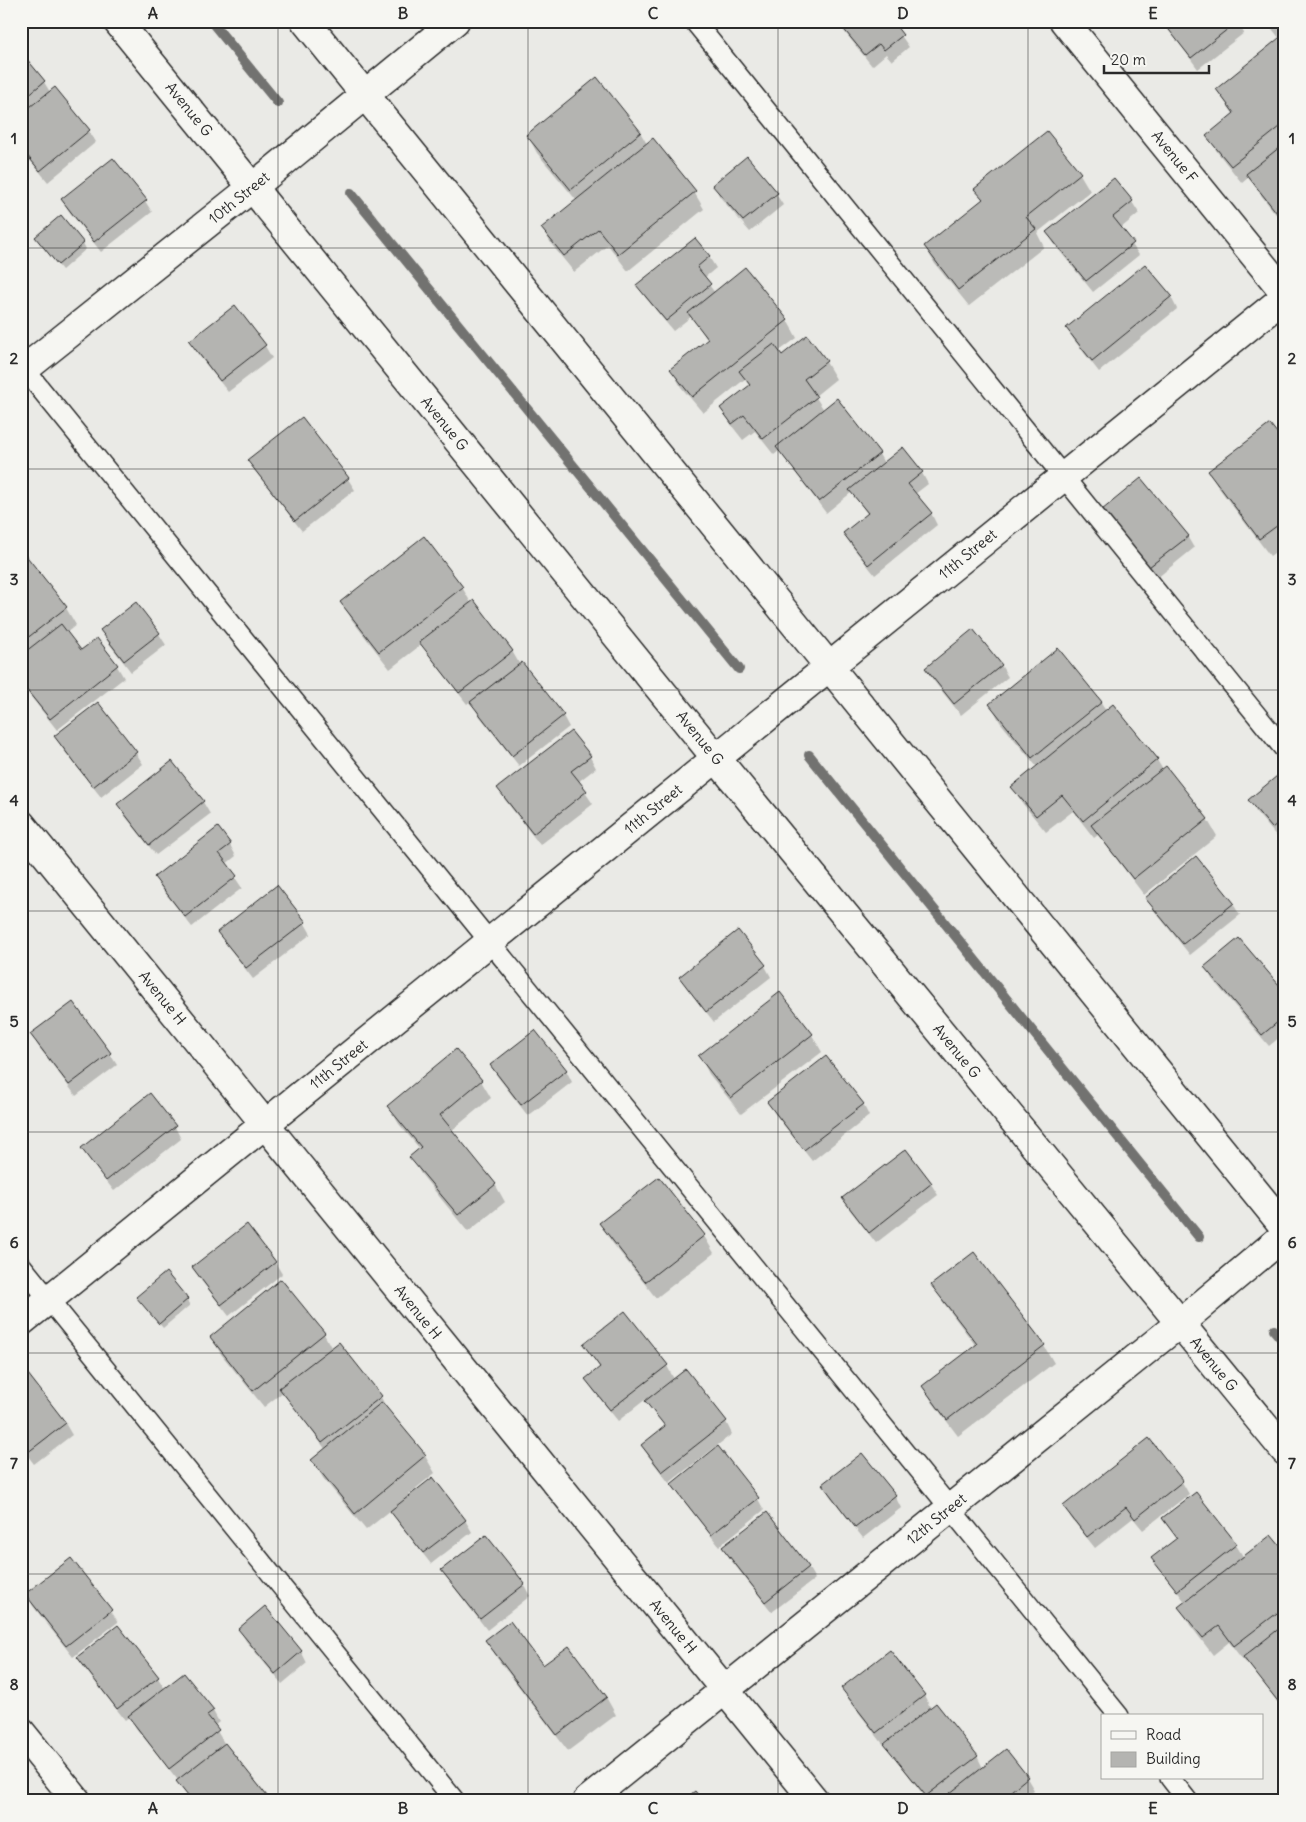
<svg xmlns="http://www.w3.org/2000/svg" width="1306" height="1822" viewBox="0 0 1306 1822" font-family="Delius,sans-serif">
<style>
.shadow{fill:#0003}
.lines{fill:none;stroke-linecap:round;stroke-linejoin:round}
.stream{stroke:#727270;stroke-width:10}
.building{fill:#b4b4b1;stroke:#2b2b2b}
.service-casing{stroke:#2b2b2b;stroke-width:22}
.minor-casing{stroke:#2b2b2b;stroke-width:31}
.tertiary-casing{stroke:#2b2b2b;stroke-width:31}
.service{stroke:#f6f6f2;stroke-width:19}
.minor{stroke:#f6f6f2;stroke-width:28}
.tertiary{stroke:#f6f6f2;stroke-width:28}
.grid{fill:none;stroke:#2b2b2b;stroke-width:1;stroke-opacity:0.55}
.labels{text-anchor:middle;stroke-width:4.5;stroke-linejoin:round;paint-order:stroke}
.street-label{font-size:15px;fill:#2b2b2b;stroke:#f6f6f2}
.neatline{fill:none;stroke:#2b2b2b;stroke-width:2}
.grid-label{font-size:16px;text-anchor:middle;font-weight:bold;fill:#2b2b2b}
</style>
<rect width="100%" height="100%" fill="#eaeae6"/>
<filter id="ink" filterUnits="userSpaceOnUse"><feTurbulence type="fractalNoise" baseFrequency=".02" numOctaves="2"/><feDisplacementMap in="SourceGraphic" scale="10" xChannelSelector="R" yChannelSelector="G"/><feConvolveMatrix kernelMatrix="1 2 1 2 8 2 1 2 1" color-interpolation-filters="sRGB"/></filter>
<g filter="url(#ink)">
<g class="shadow">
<path d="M836,21h55l18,26 -17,14 -6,-7 -14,12z"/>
<path d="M1163,21h73l8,12 -46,36z"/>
<path d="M1266,21h19v205l-27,-35 -9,-14 -7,6 -24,-30 -10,-17 26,-21 -17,-25 63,-51z"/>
<path d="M21,54l23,28 6,10 5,-4 34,43 7,11 -48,40 -27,-33z"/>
<path d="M640,132l7,12 47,48 10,17 -76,62 -20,-26 -34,27 -22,-27 -10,-17 35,-27 -40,-48 -9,-17z"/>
<path d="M1047,133l33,41 10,17 -53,42 7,14 -75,59 -34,-42 -10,-17 58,-46 -7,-12z"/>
<path d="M1114,179l18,23 7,11 -18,15 18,27 -46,37 -39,-48 -6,-12z"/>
<path d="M714,185l62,9 7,11 -33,27 -30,-35z"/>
<path d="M21,197l4,6 -4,4z"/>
<path d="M62,200l83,1 7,11 -51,40 -32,-41z"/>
<path d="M36,238l47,5 3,6 -24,21z"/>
<path d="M709,257l7,11 -12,10 11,15 72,27 10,18 -19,14 4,5 44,5 10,17 -21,17 9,14 55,44 5,9 38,10 6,11 -13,10 16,19 6,12 -62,50 -24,-30 -7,-11 24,-19 -16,-23 -26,21 -47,-62 -5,4 -19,-24 -12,9 -11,-14 -10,-17 28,-22 -5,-8 -42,34 -22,-26 -9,-17 36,-29 -16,-25 -19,15 -28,-34 -7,-12z"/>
<path d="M1171,297l6,12 -78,63 -25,-32 -7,-11z"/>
<path d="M235,307l30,39 7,12 -44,34 -31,-39 -6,-12z"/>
<path d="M301,419l47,60 7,11 -53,41 -47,-60 -6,-11z"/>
<path d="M1285,445v100l-15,11 -51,-68 -10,-17z"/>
<path d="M1111,522l76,14 7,12 -37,30z"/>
<path d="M21,546l3,6 -1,1 43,55 10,17 -10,8 14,19 16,-13 21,27 7,12 -67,52 -36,-46z"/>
<path d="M462,587l9,16 2,-1 39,49 8,14 43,51 6,11 -50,39 -41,-52 -7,-13 -4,3 -39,-50 -6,-10 -32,25 -38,-49 -10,-18z"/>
<path d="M101,630l58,4 7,11 -35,27 -23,-30z"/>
<path d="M1001,665l7,12 -47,38 -28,-35 -7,-11z"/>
<path d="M1100,702l6,9 7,-5 44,54 6,10 44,49 10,17 -73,59 -46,-60 -4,3 -21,-27 -27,21 -23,-28 -10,-17 24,-20 -37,-45 -9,-17z"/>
<path d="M98,704l38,49 7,11 -42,33 -39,-49 -6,-11z"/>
<path d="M590,757l6,11 -18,14 15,22 -53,41 -35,-45 -6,-12z"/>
<path d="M172,762l31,40 7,12 -54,41 -31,-39 -6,-12z"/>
<path d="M1285,787v47l-6,5 -23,-27 -6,-12z"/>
<path d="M230,845l6,11 -10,8 16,24 -50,39 -30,-38 -7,-11z"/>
<path d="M1147,898l86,6 7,11 -50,40 -37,-46z"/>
<path d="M304,922l7,12 -58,45 -27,-35 -7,-11z"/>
<path d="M765,966l6,11 -57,45 -27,-34 -6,-11z"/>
<path d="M1206,967l79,27v39l-16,13 -57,-67z"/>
<path d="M73,1004l37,50 7,11 -41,31 -38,-50 -6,-12z"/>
<path d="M812,1035l10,17 -81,62 -32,-40 -9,-18z"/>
<path d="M456,1051l25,30 10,17 -40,33 44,53 10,18 -37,30 -47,-58 -10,-17 9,-8 -21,-25 -10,-17z"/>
<path d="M491,1066l75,4 6,12 -44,34 -30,-39z"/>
<path d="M150,1095l25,32 6,12 -67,52 -25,-32 -7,-11z"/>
<path d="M769,1103l94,1 6,12 -57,45 -37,-47z"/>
<path d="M905,1151l26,33 7,11 -62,48 -26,-33 -6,-11z"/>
<path d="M601,1224l103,12 10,17 -58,45 -45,-57z"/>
<path d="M974,1254l70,92 10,17 -96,73 -25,-33 -10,-17 53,-40 -33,-44 -10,-17z"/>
<path d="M275,1262l7,12 -53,42 -29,-37 -7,-11z"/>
<path d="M166,1274l24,31 -27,23 -22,-26z"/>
<path d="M625,1313l42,53 7,13 11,-8 41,51 6,12 -63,49 -20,-26 -7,-12 23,-18 -19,-28 -28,22 -25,-31 -6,-11 13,-11 -16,-24z"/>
<path d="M324,1334l8,15 49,48 6,12 38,47 10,17 -26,21 56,26 7,12 -41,32 -33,-42 -7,-12 -25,20 -43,-52 -10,-17 13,-11 -43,-58 -19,15 -43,-53 -10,-17z"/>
<path d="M21,1367l44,56 7,12 -38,29 -13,-17z"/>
<path d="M1149,1440l33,42 7,12 -46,36 -10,-12 -38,30 -24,-30 -6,-12z"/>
<path d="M862,1455l33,41 6,12 -38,30 -33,-42 -6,-11z"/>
<path d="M673,1484l85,15 6,11 -45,36 -40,-51z"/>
<path d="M1164,1519l72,26 8,13 41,-4v158l-38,-51 -2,2 -16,-21 -16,13 -23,-30 -10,-18 6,-4 -26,-34 -7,-11 24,-19z"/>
<path d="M486,1537l38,48 6,11 -43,34 -37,-48 -7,-12z"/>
<path d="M724,1547l84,20 7,12 -43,33 -42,-53z"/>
<path d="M71,1560l40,51 7,11 -45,35 -40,-51 -6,-12z"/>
<path d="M240,1630l61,21 6,12 -25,21 -36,-43z"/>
<path d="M487,1640l119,57 10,18 -48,36 -71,-93z"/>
<path d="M78,1657l80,21 7,11 48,22 6,11 -5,4 10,17 44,58h-77l-14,-22 -41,-51 -6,-12 -5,4 -40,-51z"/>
<path d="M843,1689l81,6 7,14 46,47 6,12 23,-17 21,27 7,12 -14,11h-92l-35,-46 -8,-13 -2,2 -34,-44z"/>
</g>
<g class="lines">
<g class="stream">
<path d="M211,21l67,82"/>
<path d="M351,193l388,476"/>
<path d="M809,755l390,482"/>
<path d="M1274,1330l11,13"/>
</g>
</g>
<g class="building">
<path d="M837,21h55l11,14 -19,15 -5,-6 -14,11z"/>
<path d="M1162,21h76l-47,37z"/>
<path d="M1267,21h15l-9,7z"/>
<path d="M1284,34l1,89 -54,43 -25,-30 28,-23 -18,-24z"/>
<path d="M21,52l24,29 -24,20z"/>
<path d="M597,77l44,55 -70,58 -45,-55z"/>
<path d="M55,87l35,43 -50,41 -19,-23v-34z"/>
<path d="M1047,131l34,42 -55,44 10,12 -78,61 -34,-44 59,-47 -9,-10z"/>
<path d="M653,138l43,53 -78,63 -20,-25 -34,27 -23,-28z"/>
<path d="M1285,143v80l-39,-49z"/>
<path d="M747,156l31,37 -35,28 -31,-36z"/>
<path d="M113,158l34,42 -53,42 -33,-43z"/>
<path d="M1114,178l19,23 -20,16 21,26 -48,38 -40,-49z"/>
<path d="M61,215l23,28 -26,22 -23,-28z"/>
<path d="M695,238l15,18 -13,11 14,17 -45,37 -30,-36z"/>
<path d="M1145,264l27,32 -80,65 -26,-33z"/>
<path d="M745,267l43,53 -96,77 -22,-28 38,-30 -20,-26z"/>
<path d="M235,305l31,40 -46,36 -31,-40z"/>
<path d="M807,335l20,26 -23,18 13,18 -54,42 -19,-24 -12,9 -12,-16 30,-23 -11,-14 35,-27 8,11z"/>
<path d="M837,398l43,55 -61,49 -43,-55z"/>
<path d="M302,417l47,61 -54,43 -48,-61z"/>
<path d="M1270,424l15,19v77l-26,19 -51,-68z"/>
<path d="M903,447l20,25 -15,12 24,29 -64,52 -25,-32 25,-20 -19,-23z"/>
<path d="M1141,478l48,58 -40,31 -47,-57z"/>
<path d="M424,536l39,51 -84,65 -39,-50z"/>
<path d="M24,553l43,54 -46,36v-88z"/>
<path d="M474,600l39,51 -54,42 -40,-51z"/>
<path d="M136,602l24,31 -36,28 -24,-31z"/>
<path d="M61,624l20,26 16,-12 21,27 -68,54 -29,-36v-28z"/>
<path d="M973,629l29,36 -48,39 -29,-36z"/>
<path d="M1058,648l44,54 -70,56 -43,-54z"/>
<path d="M522,662l42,53 -52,41 -42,-54z"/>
<path d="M98,702l39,50 -44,35 -39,-51z"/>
<path d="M1113,704l45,55 -75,62 -21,-26 -26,21 -25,-29z"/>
<path d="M571,731l20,25 -20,15 16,20 -54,43 -36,-46z"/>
<path d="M172,761l32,40 -55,44 -32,-41z"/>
<path d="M1166,766l42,53 -75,60 -42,-54z"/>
<path d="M1277,776l8,9v32l-13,11 -24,-28z"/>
<path d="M218,827l13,17 -12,9 18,23 -52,41 -31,-40z"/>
<path d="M1196,856l38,47 -51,41 -38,-46z"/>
<path d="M277,885l29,37 -60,46 -29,-36z"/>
<path d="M738,930l28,35 -60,47 -27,-35z"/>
<path d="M1239,938l46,54v24l-23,19 -58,-68z"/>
<path d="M780,992l33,42 -82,64 -33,-42z"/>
<path d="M73,1002l38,51 -42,32 -39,-51z"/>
<path d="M535,1030l32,40 -46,35 -31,-40z"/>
<path d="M456,1049l26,31 -42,35 56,69 -38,31 -49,-58 12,-10 -34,-41z"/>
<path d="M826,1056l38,48 -60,46 -37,-48z"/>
<path d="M150,1093l26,33 -70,55 -25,-33z"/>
<path d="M906,1149l26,34 -63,50 -27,-35z"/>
<path d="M659,1177l46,58 -60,47 -46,-59z"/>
<path d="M247,1224l29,38 -55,43 -29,-38z"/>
<path d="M974,1252l71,93 -98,75 -25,-34 55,-42 -46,-59z"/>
<path d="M166,1272l22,27 -29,25 -23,-27z"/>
<path d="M281,1279l44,54 -72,58 -43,-54z"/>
<path d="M625,1311l43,54 -58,45 -25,-31 15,-12 -17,-23z"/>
<path d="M339,1342l43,54 -60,47 -43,-55z"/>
<path d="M21,1365l45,58 -39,30 -6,-7z"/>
<path d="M686,1369l41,52 -65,51 -21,-27 24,-19 -20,-25z"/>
<path d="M382,1402l44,53 -71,59 -44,-54z"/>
<path d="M1149,1438l34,43 -48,38 -9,-12 -39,30 -24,-31z"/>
<path d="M718,1446l41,52 -48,37 -40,-51z"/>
<path d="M862,1453l34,42 -41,32 -33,-43z"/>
<path d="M433,1477l33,43 -43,33 -33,-42z"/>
<path d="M1196,1492l41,52 -60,47 -26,-33 26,-20 -15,-20z"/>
<path d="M767,1512l42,55 -44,35 -43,-55z"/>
<path d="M486,1535l39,49 -45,35 -39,-49z"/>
<path d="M1271,1535l14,17v22l-6,4 6,7v22l-51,39 -15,-20 -16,12 -25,-31z"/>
<path d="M71,1558l41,52 -46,36 -41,-52z"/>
<path d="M265,1606l37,45 -27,23 -37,-45z"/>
<path d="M510,1621l33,44 26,-19 38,51 -50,38 -72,-95z"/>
<path d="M1285,1624v84l-1,1 -41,-52z"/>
<path d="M118,1625l41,52 -42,32 -40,-52z"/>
<path d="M890,1650l35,45 -49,38 -35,-45z"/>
<path d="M184,1673l30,37 -7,5 12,15 -50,39 -41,-53z"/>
<path d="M936,1703l42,53 -52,40 -42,-52z"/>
<path d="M225,1743l42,53 -6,5h-69l-16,-20z"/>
<path d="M1006,1749l22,28 -17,14 7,10h-78z"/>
<path d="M695,1791l8,10h-21z"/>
</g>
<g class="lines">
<defs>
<g id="service">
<path d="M694,21l591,729"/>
<path d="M21,365l1098,1351"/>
<path d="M21,1265l434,536"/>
<path d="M1170,1778l18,23"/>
</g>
<g id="minor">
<path id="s1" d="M117,21l599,737 569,693"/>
<path d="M305,21l980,1207"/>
<path id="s2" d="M1064,21l221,272"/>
<path id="s3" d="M21,372l232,-185 202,-166"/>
<path id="s4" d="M21,824l794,977"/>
<path id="s5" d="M21,1322l1264,-1025"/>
<path id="s6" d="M587,1801l593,-478 105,-88"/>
</g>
<path id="tertiary" d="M21,1732l56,69"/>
</defs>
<use href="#service" class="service-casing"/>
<use href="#minor" class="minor-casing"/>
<use href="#tertiary" class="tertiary-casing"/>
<use href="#service" class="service"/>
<use href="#minor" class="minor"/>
<use href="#tertiary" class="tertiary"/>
</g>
</g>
<path class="grid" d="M278,21v1780M528,21v1780M778,21v1780M1028,21v1780M21,248h1264M21,469h1264M21,690h1264M21,911h1264M21,1132h1264M21,1353h1264M21,1574h1264"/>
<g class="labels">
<g class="street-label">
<text dy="5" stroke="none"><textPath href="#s1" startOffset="114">Avenue G</textPath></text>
<text dy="5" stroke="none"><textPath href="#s2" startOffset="175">Avenue F</textPath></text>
<text dy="5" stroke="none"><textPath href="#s3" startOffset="279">10th Street</textPath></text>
<text dy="5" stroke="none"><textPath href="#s1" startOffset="519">Avenue G</textPath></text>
<text dy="5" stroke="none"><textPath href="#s5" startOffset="1219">11th Street</textPath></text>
<text dy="5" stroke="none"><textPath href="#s1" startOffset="924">Avenue G</textPath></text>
<text dy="5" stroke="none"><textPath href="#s5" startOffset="814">11th Street</textPath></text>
<text dy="5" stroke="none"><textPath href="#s4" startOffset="224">Avenue H</textPath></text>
<text dy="5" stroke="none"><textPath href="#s1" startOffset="1329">Avenue G</textPath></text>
<text dy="5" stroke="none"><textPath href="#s5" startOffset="409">11th Street</textPath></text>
<text dy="5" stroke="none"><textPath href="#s4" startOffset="629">Avenue H</textPath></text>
<text dy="5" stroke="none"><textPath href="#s1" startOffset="1734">Avenue G</textPath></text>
<text dy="5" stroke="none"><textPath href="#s6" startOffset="449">12th Street</textPath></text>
<text dy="5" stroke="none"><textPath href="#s4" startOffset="1034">Avenue H</textPath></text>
</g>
</g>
<rect width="1306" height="1822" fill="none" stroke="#f6f6f2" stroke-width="55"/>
<rect x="1101" y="1714" width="162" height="65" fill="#f6f6f2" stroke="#a5a5a2"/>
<rect x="1111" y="1731" width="25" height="8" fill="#f6f6f2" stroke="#a5a5a2"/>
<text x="1146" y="1740" font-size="15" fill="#2b2b2b">Road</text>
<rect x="1111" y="1752" width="25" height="15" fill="#b4b4b1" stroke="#a5a5a2"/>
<text x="1146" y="1764" font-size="15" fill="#2b2b2b">Building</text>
<path d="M1104 65v8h105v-8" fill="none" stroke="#2b2b2b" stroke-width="2.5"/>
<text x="1111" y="65" font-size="15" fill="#2b2b2b" stroke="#f6f6f2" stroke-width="4" paint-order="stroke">20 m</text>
<rect x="28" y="28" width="1250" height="1766" class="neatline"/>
<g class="grid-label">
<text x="153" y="19">A</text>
<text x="403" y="19">B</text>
<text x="653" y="19">C</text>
<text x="903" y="19">D</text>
<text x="1153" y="19">E</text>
<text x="14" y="144">1</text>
<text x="1292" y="144">1</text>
<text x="14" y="364">2</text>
<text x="1292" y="364">2</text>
<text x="14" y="585">3</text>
<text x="1292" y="585">3</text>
<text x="14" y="806">4</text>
<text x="1292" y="806">4</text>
<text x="14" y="1027">5</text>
<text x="1292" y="1027">5</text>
<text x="14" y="1248">6</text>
<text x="1292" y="1248">6</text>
<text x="14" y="1469">7</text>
<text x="1292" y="1469">7</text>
<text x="14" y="1690">8</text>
<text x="1292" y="1690">8</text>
<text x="153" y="1814">A</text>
<text x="403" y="1814">B</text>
<text x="653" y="1814">C</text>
<text x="903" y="1814">D</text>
<text x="1153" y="1814">E</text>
</g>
</svg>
